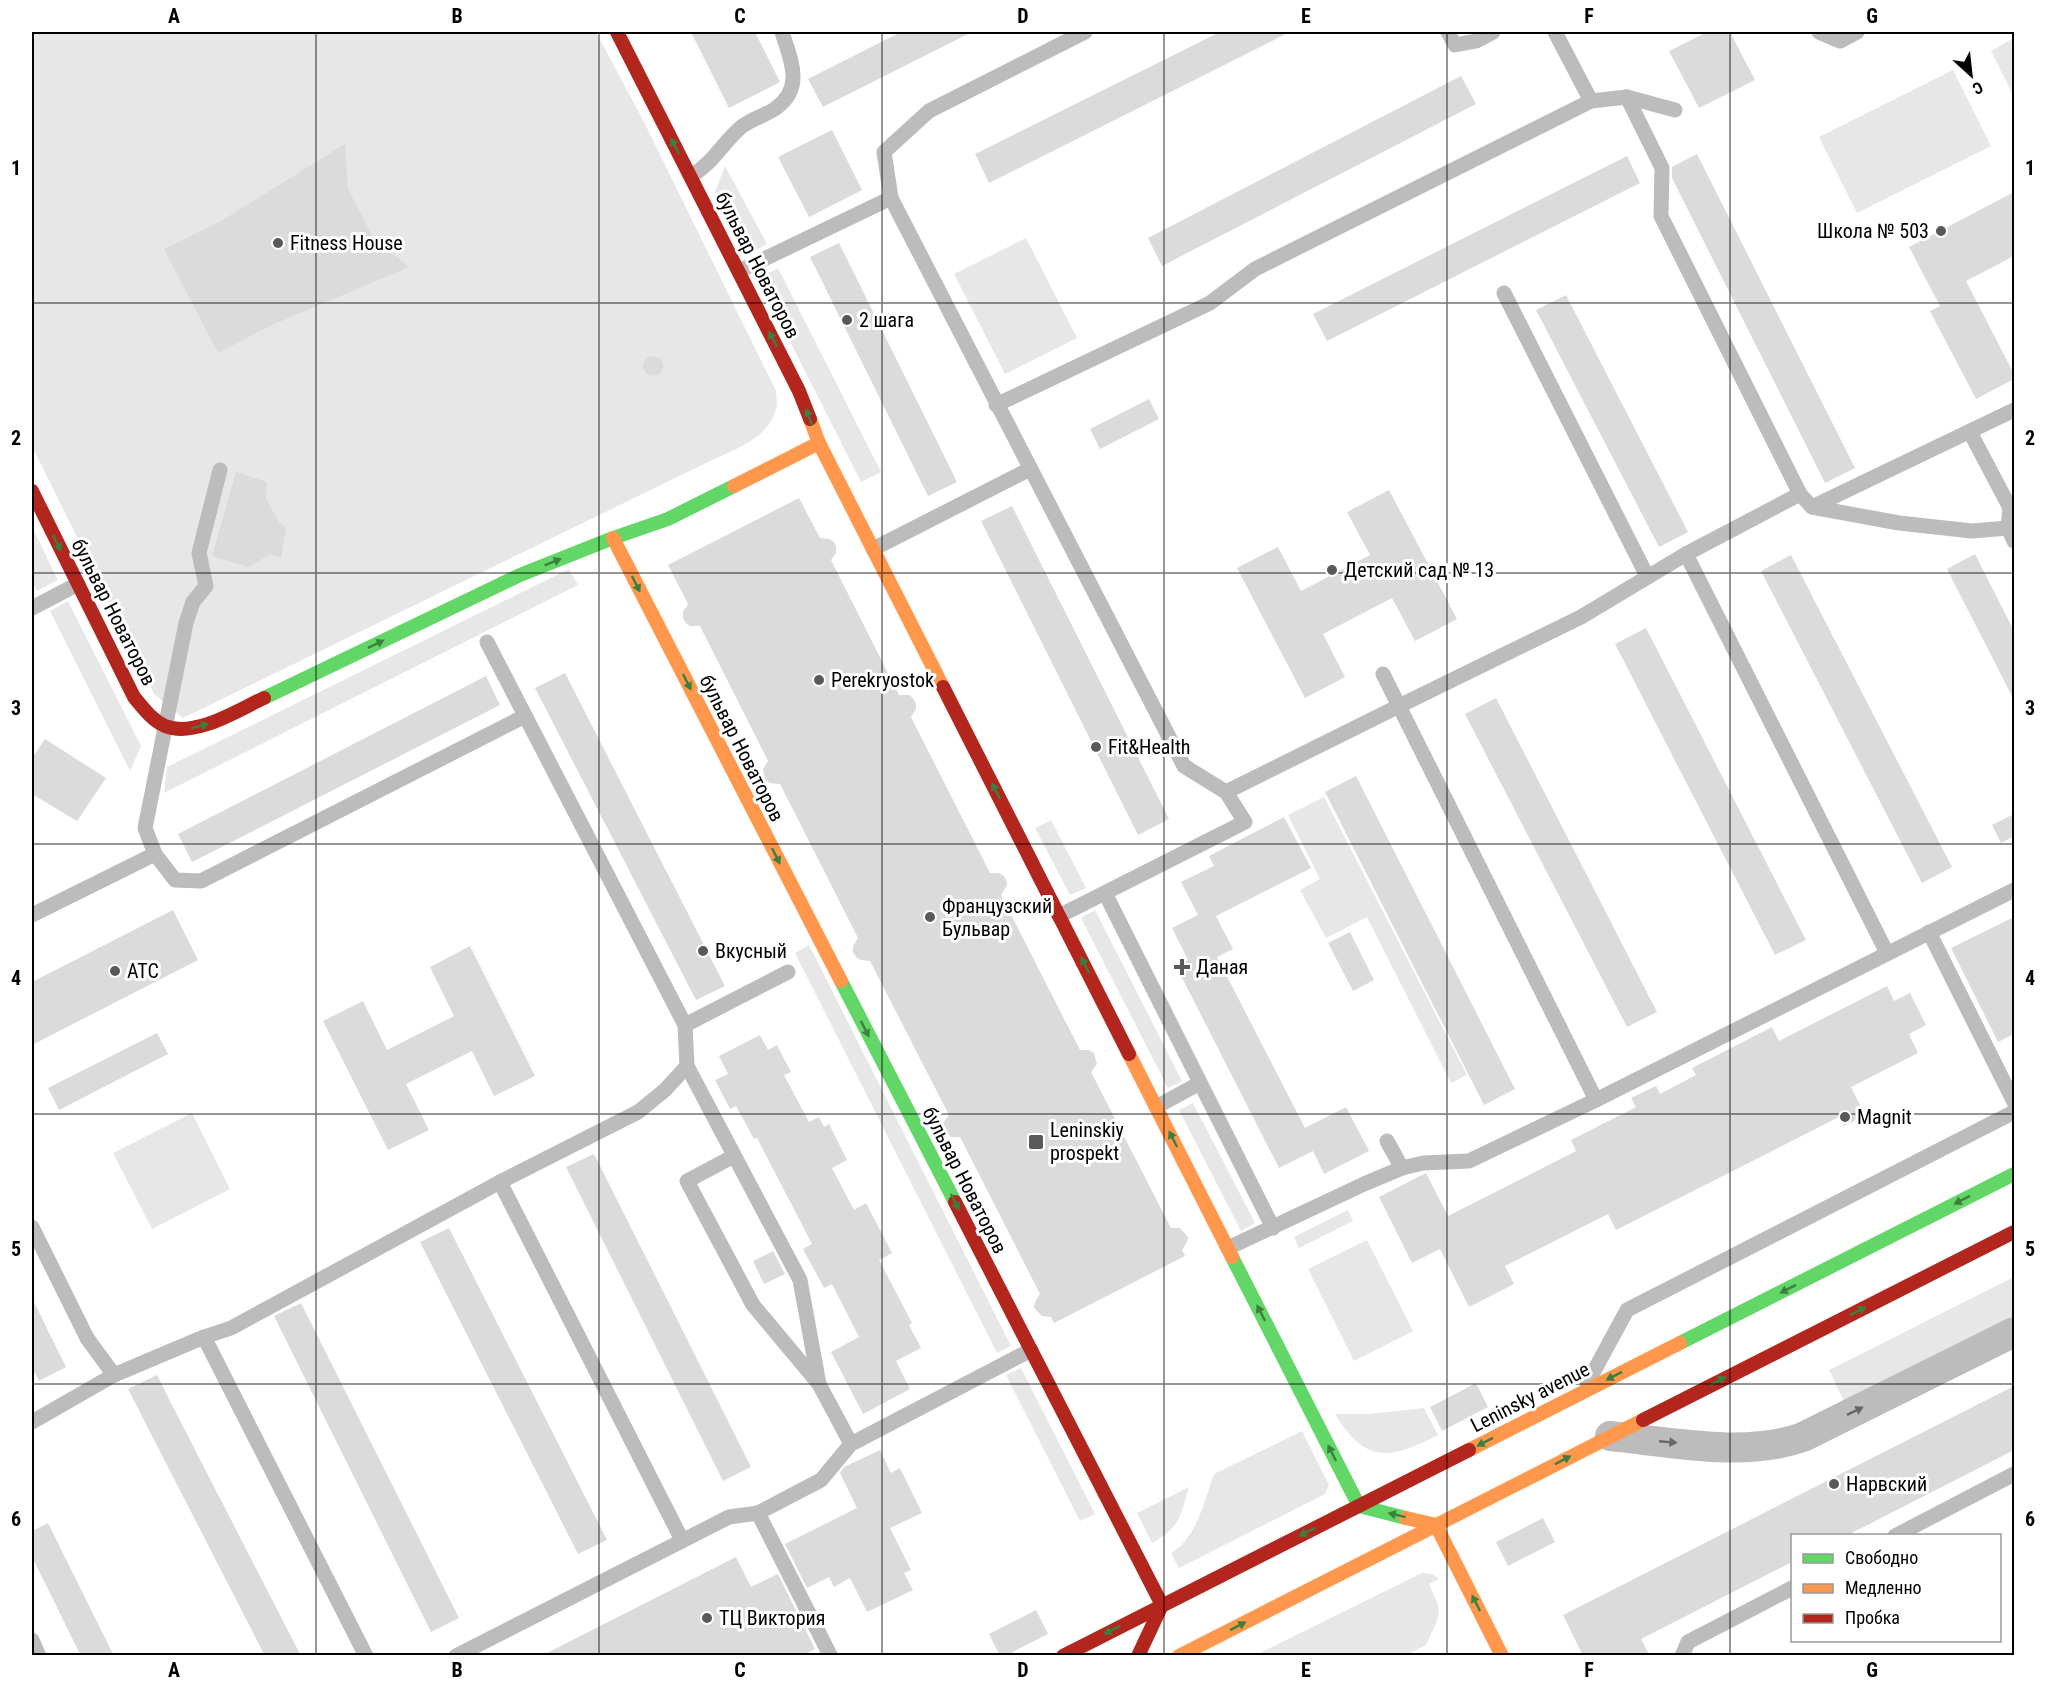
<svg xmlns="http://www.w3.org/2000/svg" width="2046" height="1687" viewBox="0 0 2046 1687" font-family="'Roboto Condensed',sans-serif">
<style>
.green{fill:#e7e7e7}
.building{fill:#dbdbdb}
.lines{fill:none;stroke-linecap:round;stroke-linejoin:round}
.lane{stroke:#bcbcbc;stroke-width:15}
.street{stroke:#bcbcbc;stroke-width:30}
.fast{stroke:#63d668;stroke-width:14}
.slow{stroke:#ff974d;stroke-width:14}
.jam{stroke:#b3261e;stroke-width:14}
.oneway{fill:#3b803e}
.oneway2{fill:#676767}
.grid{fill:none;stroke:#000;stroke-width:1.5;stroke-opacity:0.55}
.poi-dot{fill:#595959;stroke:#fff;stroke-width:2}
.labels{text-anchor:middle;stroke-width:6;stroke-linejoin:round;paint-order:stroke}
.poi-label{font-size:20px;fill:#000;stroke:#fff;text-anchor:start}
.street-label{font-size:20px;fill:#000;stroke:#fff}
.neatline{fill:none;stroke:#000;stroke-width:2}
.grid-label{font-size:20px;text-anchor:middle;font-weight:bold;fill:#000}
</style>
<rect width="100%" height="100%" fill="#fff"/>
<g class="green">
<path d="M32,32h564l47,88 133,271c0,6 2,13 0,18 -7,30 -43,41 -68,53l-525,256 -29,-24 -122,-248z"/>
<path d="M2014,38v59l-23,-46z"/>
<path d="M1953,70l38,76 -134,67 -38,-76z"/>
<path d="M725,166l42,78 -21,11 -31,-63z"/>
<path d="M1026,238l51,100 -72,36 -51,-100z"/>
<path d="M778,268l103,204 -20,10 -103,-204z"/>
<path d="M32,527l26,53 -21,11 -5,-10z"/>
<path d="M569,569l9,16 -414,208 3,-26z"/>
<path d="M68,601l73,145 -11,25 -80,-160z"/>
<path d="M1324,797l143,278 -16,8 -84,-166 -41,21 -26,-48 20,-11 -32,-64z"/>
<path d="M1051,820l35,68 -16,7 -35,-67z"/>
<path d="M1095,910l87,171 -14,7 -87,-170z"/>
<path d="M809,945l202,401 -14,7 -202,-400z"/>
<path d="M1193,1103l62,120 -14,8 -62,-121z"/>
<path d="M192,1113l38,76 -78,40 -39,-76z"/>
<path d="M1348,1210l5,11 -54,27 -5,-11z"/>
<path d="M1367,1240l46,91 -59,30 -46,-92z"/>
<path d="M2014,1277v41l-169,85 -16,-33z"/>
<path d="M1021,1368l74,146 -15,7 -74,-146z"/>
<path d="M1424,1408l14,27c-49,25 -72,29 -103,-21h33z"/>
<path d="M1302,1431l27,54 -4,9 -146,74 -8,-15c26,-15 33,-52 43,-79z"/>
<path d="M1189,1487c-9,30 -8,39 -37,56l-15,-30z"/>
<path d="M1422,1573l10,1 7,5 -10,5 8,18 2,9 -2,10 -11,24 -20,10h-150z"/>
</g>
<g class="building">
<path d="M691,32h64l25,50 -51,26z"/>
<path d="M901,32h71l-149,75 -15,-28z"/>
<path d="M1220,32h70l-301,151 -14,-29z"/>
<path d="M1707,32h23l25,48 -56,28 -30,-57z"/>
<path d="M1461,76l15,28 -314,162 -14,-28z"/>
<path d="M832,130l30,60 -53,27 -31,-60z"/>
<path d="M345,144l3,45 25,48 36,30 -137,58 -54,28 -54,-104 57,-28z"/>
<path d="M1697,154l158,314 -30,15 -153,-305v-11z"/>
<path d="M1627,156l13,27 -313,158 -14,-27z"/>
<path d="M2014,192v64l-48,25 48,93v5l-38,20 -46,-88 10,-5 -31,-59z"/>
<path d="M839,243l118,239 -29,14 -118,-239z"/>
<path d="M1566,295l122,237 -29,15 -123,-237z"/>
<circle cx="653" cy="366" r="10"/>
<path d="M1149,399l10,20 -59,30 -10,-20z"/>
<path d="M236,472l31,10 -1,17 13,23 7,5 -5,31 -10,-4 -23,13 -36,-11z"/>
<path d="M1389,490l68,129 -42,22 -23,-43 -69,36 22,43 -40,21 -68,-130 41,-21 23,44 69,-36 -23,-43z"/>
<path d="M799,498l21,40 9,1 5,3 2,5v6l-5,7 68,135h10l4,3 3,6v5l-5,8 79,156h9l5,3 3,6 -1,5 -5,8 79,155h9l5,3 3,11 -6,8 80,156h9l8,9 -1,5 -5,8 3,6 -131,67 -3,-6 -9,-1 -8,-8 1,-6 5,-8 -80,-157h-9l-8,-8v-6l6,-8 -79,-154 -9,-1 -5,-3 -3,-5v-6l5,-8 -78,-154 -10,-1 -5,-3 -2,-11 5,-8 -68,-135h-10l-4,-3 -3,-5v-6l5,-8 -20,-39z"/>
<path d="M1012,506l157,313 -31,16 -157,-314z"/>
<path d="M1975,554l39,77v69l-67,-131z"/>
<path d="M1791,555l161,312 -30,16 -161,-312z"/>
<path d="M1646,628l160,312 -31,15 -160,-311z"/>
<path d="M565,673l160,313 -29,14 -161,-312z"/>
<path d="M486,676l14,29 -308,157 -14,-28z"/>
<path d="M1496,698l161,314 -30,15 -162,-313z"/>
<path d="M45,739l61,39 -29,43 -45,-27v-36z"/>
<path d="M1356,776l159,313 -31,16 -159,-313z"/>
<path d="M2014,814v22l-13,7 -9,-18z"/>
<path d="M1284,817l27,51 -95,48 17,33 -16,8 88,171 41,-21 23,44 -45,23 -11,-23 -34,17 -103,-202 12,-6 -16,-32 26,-13 -17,-33 33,-16 -5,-10z"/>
<path d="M173,910l25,50 -166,85v-63z"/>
<path d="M2014,917v117l-16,8 -47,-94z"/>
<path d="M1350,932l24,48 -21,11 -25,-48z"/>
<path d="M470,946l65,130 -41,20 -22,-45 -66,33 23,46 -41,20 -65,-129 40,-20 24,49 67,-34 -24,-49z"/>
<path d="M1887,986l7,15 16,-8 16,32 -17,9 9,19 -67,34 14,28 -21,11 -5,-9 -223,113 -8,-16 -103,52 9,18 -45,23 -29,-58 -28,14 -33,-66 47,-24 22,43 128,-65 -5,-11 65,-33 -5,-9 25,-12 4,8 36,-19 -4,-7 80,-41 7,14z"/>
<path d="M157,1033l11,21 -109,56 -11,-22z"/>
<path d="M760,1035l8,15 9,-5 14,27 -7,3 25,47 10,-5 5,10 5,-3 18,36 -15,8 22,42 12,-7 26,50 -13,7 33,63 -3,2 12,23 -25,13 14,28 -47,25 -32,-62 28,-15 -27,-53 -8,4 -21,-39 9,-5 -55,-106 -3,1 -18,-33 -6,3 -15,-29 13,-6 -9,-18z"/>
<path d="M594,1154l157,313 -28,14 -157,-314z"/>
<path d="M449,1228l158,312 -29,14 -158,-312z"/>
<path d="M773,1251l12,23 -21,10 -11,-23z"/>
<path d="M32,1298l34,69 -27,14 -7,-13z"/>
<path d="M301,1303l158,315 -28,14 -157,-316z"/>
<path d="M157,1375l13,26 131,255h-36l-137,-267z"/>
<path d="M1476,1383l12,24 -46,24 -12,-24z"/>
<path d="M2014,1386v64l-168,86h-54v26l-151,77 9,17h-67l-20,-41z"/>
<path d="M880,1450l11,23 9,-5 22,45 -32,15 21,42 -7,3 9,17 -46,22 -17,-34 -16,9 -5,-10 -22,11 -22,-44 72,-36 -17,-35 4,-6z"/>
<path d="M1543,1518l12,24 -47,24 -12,-24z"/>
<path d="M48,1523l66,133h-33l-49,-99v-26z"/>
<path d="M736,1557l15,30 27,-13 37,75 -13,7h-261z"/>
<path d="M1036,1610l12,24 -43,22h-5l-11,-22z"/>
</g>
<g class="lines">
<g class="lane">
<path d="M1448,32l7,13 21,-4 17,-9"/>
<path d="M1555,32l36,69"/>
<path d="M1819,32l21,9 17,-9"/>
<path d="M1627,97l48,13"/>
<path d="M691,176c21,-12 31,-32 49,-48 10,-9 25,-12 36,-20 29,-21 14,-49 6,-76"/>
<path d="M739,271l152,-73"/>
<path d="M1504,293l143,283"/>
<path d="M996,405l214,-102 45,-34 336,-168 36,-4 35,71 -1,48 139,278 12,13 87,16 73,8 36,-3"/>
<path d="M1970,432l40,76 -2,20 6,13"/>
<path d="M1800,494l-114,60 201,399"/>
<path d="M1812,507l202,-97"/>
<path d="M873,549l157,-80"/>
<path d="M32,608l46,-24"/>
<path d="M487,642l198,383"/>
<path d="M1383,674l16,32 182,-89 105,-63"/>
<path d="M1226,792l173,-86 197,394"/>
<path d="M155,854l-10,-26 41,-205 7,-21 13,-16 -7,-33 21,-83"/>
<path d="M1105,893l168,335"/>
<path d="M32,915l123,-61 20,26 26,1 324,-165"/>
<path d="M1059,916l186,-94 -19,-30 -42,-26 -293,-568 -7,-46 45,-41 156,-79"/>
<path d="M1929,932l85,170"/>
<path d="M687,1066l113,214 19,104 32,60"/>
<path d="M1156,1107l44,-24"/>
<path d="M1387,1141l15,27"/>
<path d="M734,1156l-47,25 66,124 66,79"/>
<path d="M500,1182l182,358"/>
<path d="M32,1227l55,111 27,37"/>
<path d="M1228,1248l136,-64 38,-16 21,-5 46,-2 127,-61 418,-210"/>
<path d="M204,1337l162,319"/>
<path d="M1587,1384l40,-74 387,-198"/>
<path d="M32,1422l82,-47 90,-38 27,-9 269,-146 138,-70 27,-22 22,-24 -2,-41 103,-53"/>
<path d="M758,1513l72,142"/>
<path d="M1895,1536l119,-62"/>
<path d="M32,1640l7,16"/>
<path d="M456,1656l273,-139 29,-4 63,-33 30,-36 180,-94"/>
<path d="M1682,1656l6,-14 104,-54"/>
</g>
<path class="street" d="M1610,1436c61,6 135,22 193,1l211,-105"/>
<g class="fast">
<path d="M264,698l256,-123 93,-37 55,-19 66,-33"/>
<path d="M841,981l114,221"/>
<path d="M1232,1257l127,249 47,12"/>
<path d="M1680,1343l334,-169"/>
</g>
<g class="slow">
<path d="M810,419l9,24 124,244"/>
<path d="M734,486l85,-43"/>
<path d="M613,538l228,443"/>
<path d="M1129,1054l103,203"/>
<path d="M1469,1450l211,-107"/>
<path d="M1406,1518l30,7 66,131"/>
<path d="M1179,1656l464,-236"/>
</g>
<g class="jam">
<path d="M617,32l182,359 11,28"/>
<path d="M32,491l102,206c9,11 18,23 31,29 30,12 73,-16 99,-28"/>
<path d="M943,687l186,367"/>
<path d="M955,1202l207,403 -24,51"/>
<path d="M1643,1420l371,-188"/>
<path d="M1063,1656l406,-206"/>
</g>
</g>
<defs><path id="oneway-solid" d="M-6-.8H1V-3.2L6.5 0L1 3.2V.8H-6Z" transform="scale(1.5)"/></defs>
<g class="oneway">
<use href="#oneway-solid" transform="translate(675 146) rotate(-117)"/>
<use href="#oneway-solid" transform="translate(773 339) rotate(-117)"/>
<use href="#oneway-solid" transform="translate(809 417) rotate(-111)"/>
<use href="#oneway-solid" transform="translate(57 543) rotate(64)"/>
<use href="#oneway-solid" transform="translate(553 562) rotate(-22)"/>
<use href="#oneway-solid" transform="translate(636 584) rotate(63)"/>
<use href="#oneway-solid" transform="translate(376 644) rotate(-26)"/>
<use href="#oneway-solid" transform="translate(687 682) rotate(63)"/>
<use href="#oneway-solid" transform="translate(200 726) rotate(-15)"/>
<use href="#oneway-solid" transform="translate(996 791) rotate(-117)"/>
<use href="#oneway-solid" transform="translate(776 856) rotate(63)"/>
<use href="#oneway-solid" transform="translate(1085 965) rotate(-117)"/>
<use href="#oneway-solid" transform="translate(865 1029) rotate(63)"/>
<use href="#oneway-solid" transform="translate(1173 1139) rotate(-117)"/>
<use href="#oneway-solid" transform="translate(1962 1200) rotate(153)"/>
<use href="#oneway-solid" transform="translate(955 1202) rotate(63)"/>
<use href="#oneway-solid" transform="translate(1788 1289) rotate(153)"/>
<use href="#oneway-solid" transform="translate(1858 1311) rotate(-27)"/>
<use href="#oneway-solid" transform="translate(1261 1313) rotate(-117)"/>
<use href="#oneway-solid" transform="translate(1614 1376) rotate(153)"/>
<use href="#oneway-solid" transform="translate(1718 1381) rotate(-27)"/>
<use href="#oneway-solid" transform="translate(1485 1442) rotate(153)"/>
<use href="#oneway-solid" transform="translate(1332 1453) rotate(-117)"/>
<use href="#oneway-solid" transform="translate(1563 1460) rotate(-27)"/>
<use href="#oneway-solid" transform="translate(1397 1515) rotate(-166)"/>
<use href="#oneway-solid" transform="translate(1307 1532) rotate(153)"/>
<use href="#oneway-solid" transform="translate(1476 1603) rotate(-117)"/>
<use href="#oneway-solid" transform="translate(1238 1626) rotate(-27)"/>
<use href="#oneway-solid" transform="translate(1112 1630) rotate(153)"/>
</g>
<g class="oneway2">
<use href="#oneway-solid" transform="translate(1855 1411) rotate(-26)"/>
<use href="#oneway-solid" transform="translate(1668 1442) rotate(5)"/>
</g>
<path class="grid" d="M316,32v1624M599,32v1624M882,32v1624M1164,32v1624M1447,32v1624M1730,32v1624M32,303h1982M32,573h1982M32,844h1982M32,1114h1982M32,1384h1982"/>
<g class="poi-dot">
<circle cx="1941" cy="231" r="6"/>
<circle cx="278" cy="243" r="6"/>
<circle cx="847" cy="320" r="6"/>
<circle cx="1332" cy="570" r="6"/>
<circle cx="819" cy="680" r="6"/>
<circle cx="1096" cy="747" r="6"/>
<circle cx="930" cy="917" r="6"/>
<circle cx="703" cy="951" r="6"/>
<path d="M1179 958h6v6h6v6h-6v6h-6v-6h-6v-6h6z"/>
<circle cx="115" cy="971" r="6"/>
<circle cx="1845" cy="1117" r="6"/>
<rect x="1028" y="1134" width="16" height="16" rx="3"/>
<circle cx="1834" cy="1484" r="6"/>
<circle cx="707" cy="1618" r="6"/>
</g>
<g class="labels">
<g class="poi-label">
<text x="1929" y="238" text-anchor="end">Школа № 503</text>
<text x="290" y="250">Fitness House</text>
<text x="859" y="327">2 шага</text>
<text x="1344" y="577">Детский сад № 13</text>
<text x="831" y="687">Perekryostok</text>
<text x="1108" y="754">Fit&amp;Health</text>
<text x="942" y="913">Французский<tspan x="942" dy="23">Бульвар</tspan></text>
<text x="715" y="958">Вкусный</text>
<text x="1196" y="974">Даная</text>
<text x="127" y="978">АТС</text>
<text x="1857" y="1124">Magnit</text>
<text x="1050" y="1137">Leninskiy<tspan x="1050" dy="23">prospekt</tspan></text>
<text x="1846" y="1491">Нарвский</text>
<text x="719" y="1625">ТЦ Виктория</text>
</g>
<g class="street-label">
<text transform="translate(758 265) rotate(63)" y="7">бульвар Новаторов</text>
<text transform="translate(114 612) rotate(63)" y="7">бульвар Новаторов</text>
<text transform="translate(742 748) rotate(63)" y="7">бульвар Новаторов</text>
<text transform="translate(965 1180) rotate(63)" y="7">бульвар Новаторов</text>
<text transform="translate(1530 1397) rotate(-27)" y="7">Leninsky avenue</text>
</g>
</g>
<rect width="2046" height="1687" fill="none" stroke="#ffffff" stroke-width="66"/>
<rect x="1791" y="1534" width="210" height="108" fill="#ffffff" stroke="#999999" stroke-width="1.5"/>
<rect x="1803" y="1554" width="30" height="9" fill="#63d668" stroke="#999999" stroke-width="1.5"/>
<text x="1845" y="1564" font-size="18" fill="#000000">Свободно</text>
<rect x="1803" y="1584" width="30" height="9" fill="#ff974d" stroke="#999999" stroke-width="1.5"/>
<text x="1845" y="1594" font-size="18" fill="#000000">Медленно</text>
<rect x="1803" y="1614" width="30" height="9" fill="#b3261e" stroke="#999999" stroke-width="1.5"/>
<text x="1845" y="1624" font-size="18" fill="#000000">Пробка</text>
<g transform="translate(1971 75) rotate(153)" stroke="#ffffff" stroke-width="4.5" paint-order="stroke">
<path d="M0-4.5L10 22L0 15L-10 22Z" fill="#000000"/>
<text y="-9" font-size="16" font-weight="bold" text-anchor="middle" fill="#000000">С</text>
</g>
<rect x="33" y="33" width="1980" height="1621" class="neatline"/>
<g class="grid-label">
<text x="174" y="23">A</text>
<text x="457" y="23">B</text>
<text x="740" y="23">C</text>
<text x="1023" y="23">D</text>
<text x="1306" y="23">E</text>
<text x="1589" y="23">F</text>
<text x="1872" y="23">G</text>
<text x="16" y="175">1</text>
<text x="2030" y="175">1</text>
<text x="16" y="445">2</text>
<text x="2030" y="445">2</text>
<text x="16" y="715">3</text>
<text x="2030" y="715">3</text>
<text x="16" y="985">4</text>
<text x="2030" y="985">4</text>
<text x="16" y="1256">5</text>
<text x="2030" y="1256">5</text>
<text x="16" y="1526">6</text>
<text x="2030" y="1526">6</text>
<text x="174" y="1677">A</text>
<text x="457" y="1677">B</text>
<text x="740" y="1677">C</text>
<text x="1023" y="1677">D</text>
<text x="1306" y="1677">E</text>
<text x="1589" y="1677">F</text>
<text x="1872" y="1677">G</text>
</g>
</svg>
